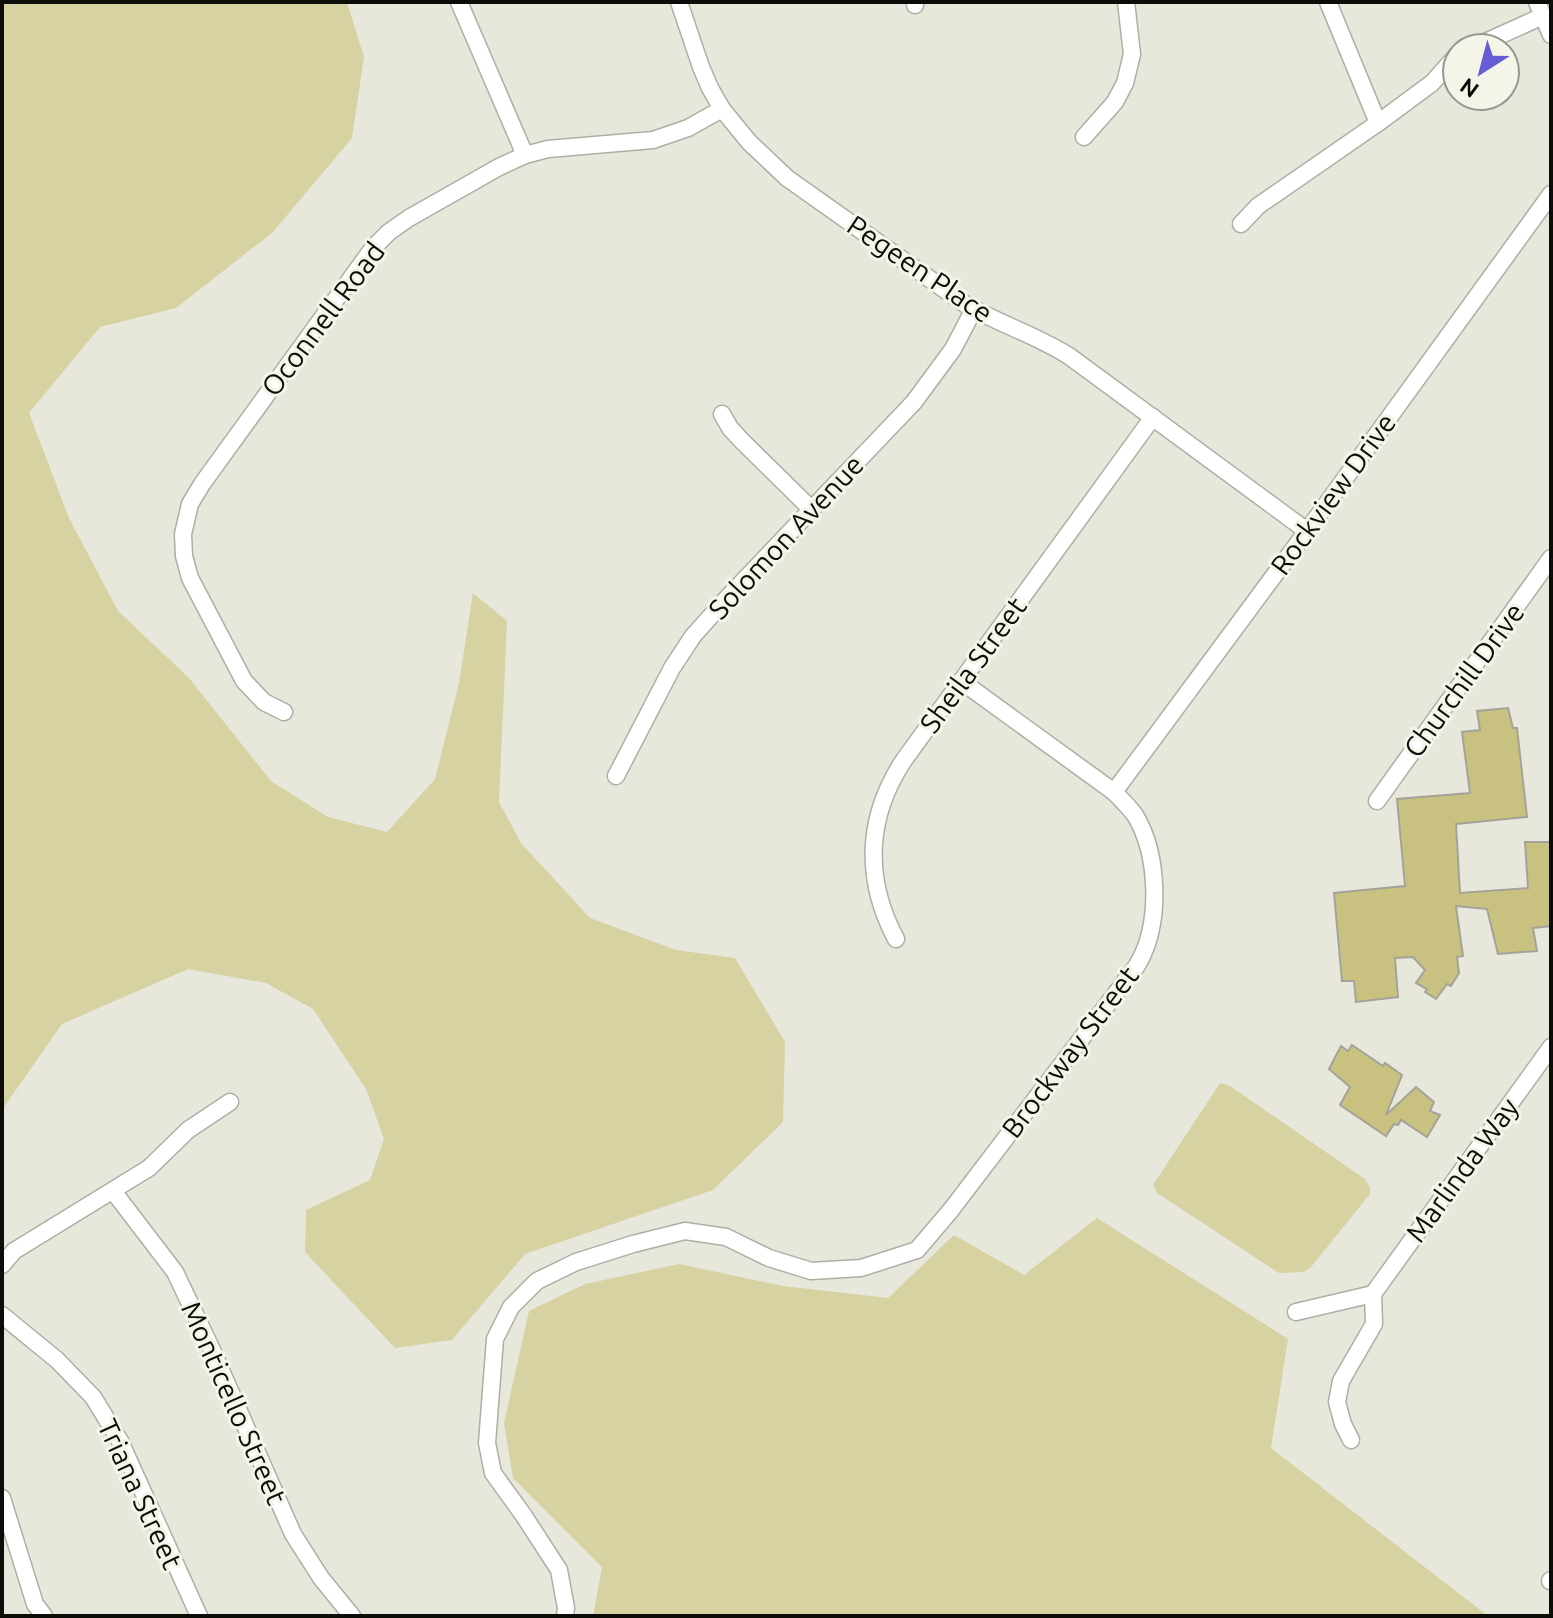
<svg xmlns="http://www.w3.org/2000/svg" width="1553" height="1618" viewBox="0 0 1553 1618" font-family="Ubuntu,sans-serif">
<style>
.green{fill:#d7d2a2}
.building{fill:#c9c180;stroke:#a4a399;stroke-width:2}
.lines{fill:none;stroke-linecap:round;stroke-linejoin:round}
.minor-casing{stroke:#afaea4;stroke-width:19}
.minor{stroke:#fff;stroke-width:16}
.labels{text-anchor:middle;stroke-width:6;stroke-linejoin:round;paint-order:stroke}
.street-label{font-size:28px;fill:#0d0c09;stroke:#f5f4e9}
</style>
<rect width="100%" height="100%" fill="#e8e7dc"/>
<g class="green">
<path d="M2,2h345l17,55 -12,81 -79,94 -97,76 -76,19 -71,86 40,105 49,93 71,67 82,103 57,36 59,15 48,-53 24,-96 14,-90 34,28 -8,181 22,41 69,75 86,32 59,8 50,84 -2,80 -70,68 -188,64 -73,86 -57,8 -90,-96 1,-42 64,-30 14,-41 -18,-50 -53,-80 -47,-26 -78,-14 -126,55 -60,86z"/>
<path d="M1220,1083l10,3 135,93 5,8v7l-59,73 -7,5 -25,1 -122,-80 -4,-8z"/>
<path d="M1097,1218l191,121 -17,109 217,168h-895l9,-49 -89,-89 -9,-55 25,-112 56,-27 94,-20 104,22 105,12 66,-63 70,40z"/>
</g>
<g class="building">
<path d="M1508,708l5,20h4l10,89 -71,7 4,69 68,-5 -3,-46h26v84l-18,2 4,23 -39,3 -11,-45 -31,-3 7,50 -6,1 2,16 -8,13 -4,-2 -11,15 -11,-7 2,-3 -11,-6 9,-13 -12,-13 -18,1 3,39 -42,5 -2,-21h-12l-8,-88 71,-7 -8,-87 73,-6 -8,-61 18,-2 -3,-19z"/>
<path d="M1352,1045l31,21 2,-3 17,12 -16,40 30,-28 18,15 -4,9 10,4 -13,22 -26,-17 -3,5 -4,-1 -8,12 -46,-31 10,-18 -21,-18 12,-23 7,5z"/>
</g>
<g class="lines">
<defs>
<g id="minor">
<path d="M459,2l66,153"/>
<path d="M679,2l22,65 9,21 12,21 27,33 38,36 178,126c34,20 71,31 104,52l238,175"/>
<path d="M1328,2l50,121"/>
<path d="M1537,2l14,33"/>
<path d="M915,5v-3"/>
<path d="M1472,48l71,-32"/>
<path d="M1084,137l31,-35 10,-19 7,-29 -6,-52"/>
<path d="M1241,224l17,-18 120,-83 54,-40 25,-28"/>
<path d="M722,414l8,14 11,12 70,69"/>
<path d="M284,712l-20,-10 -20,-21 -54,-103 -6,-22 -1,-22 7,-30 12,-20 171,-236 16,-16 20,-14 90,-51 26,-12 23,-6 105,-9 35,-12 34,-19"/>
<path d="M616,776l56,-108 21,-32 35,-39 186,-195 39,-53 21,-40"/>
<path d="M1114,792l193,-261 244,-337"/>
<path d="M1377,801l174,-243"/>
<path d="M896,939c-32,-60 -30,-122 8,-179l249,-343"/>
<path d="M113,1191l62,81 37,78 81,184 28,44 31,38"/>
<path d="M2,1265l12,-14 135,-83 39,-38 42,-28"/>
<path d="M1373,1294l178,-247"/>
<path d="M1296,1312l77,-18"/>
<path d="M2,1315l55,45 36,37 27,44 79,175"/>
<path d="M1351,1440l-8,-16 -6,-22 4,-21 33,-57 -1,-30"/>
<path d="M2,1498l33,106 9,12"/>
<path d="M1550,1581l1,-1"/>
<path d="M565,1616l1,-8 -7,-38 -35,-54 -31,-43 -6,-30 8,-104 16,-32 26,-26 39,-19 57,-18 52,-13 41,6 43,21 42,13 50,-3 56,-18 34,-40 169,-222c6,-9 14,-17 19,-26 22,-40 20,-107 -4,-147 -6,-8 -14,-16 -21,-23l-153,-111"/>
</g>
</defs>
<use href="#minor" class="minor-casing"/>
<use href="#minor" class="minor"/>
</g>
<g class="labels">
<g class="street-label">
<text transform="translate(920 269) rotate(34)" y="10">Pegeen Place</text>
<text transform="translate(323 319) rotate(-53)" y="10">Oconnell Road</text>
<text transform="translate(1333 494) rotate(-54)" y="10">Rockview Drive</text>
<text transform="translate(786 537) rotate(-47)" y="10">Solomon Avenue</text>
<text transform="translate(973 665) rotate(-54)" y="10">Sheila Street</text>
<text transform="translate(1464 680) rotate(-54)" y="10">Churchill Drive</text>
<text transform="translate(1070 1052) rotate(-53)" y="10">Brockway Street</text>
<text transform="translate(1462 1170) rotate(-54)" y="10">Marlinda Way</text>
<text transform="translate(234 1403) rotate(66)" y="10">Monticello Street</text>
<text transform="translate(140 1494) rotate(65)" y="10">Triana Street</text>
</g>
</g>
<rect width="1553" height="1618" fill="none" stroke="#0d0c09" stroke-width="8"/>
<g transform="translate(1481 72) rotate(216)"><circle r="38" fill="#f5f4e9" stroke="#98978f" stroke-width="2"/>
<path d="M0-6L14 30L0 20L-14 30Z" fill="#665dd6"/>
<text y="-12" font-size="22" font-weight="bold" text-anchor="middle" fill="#0d0c09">N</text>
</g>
</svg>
